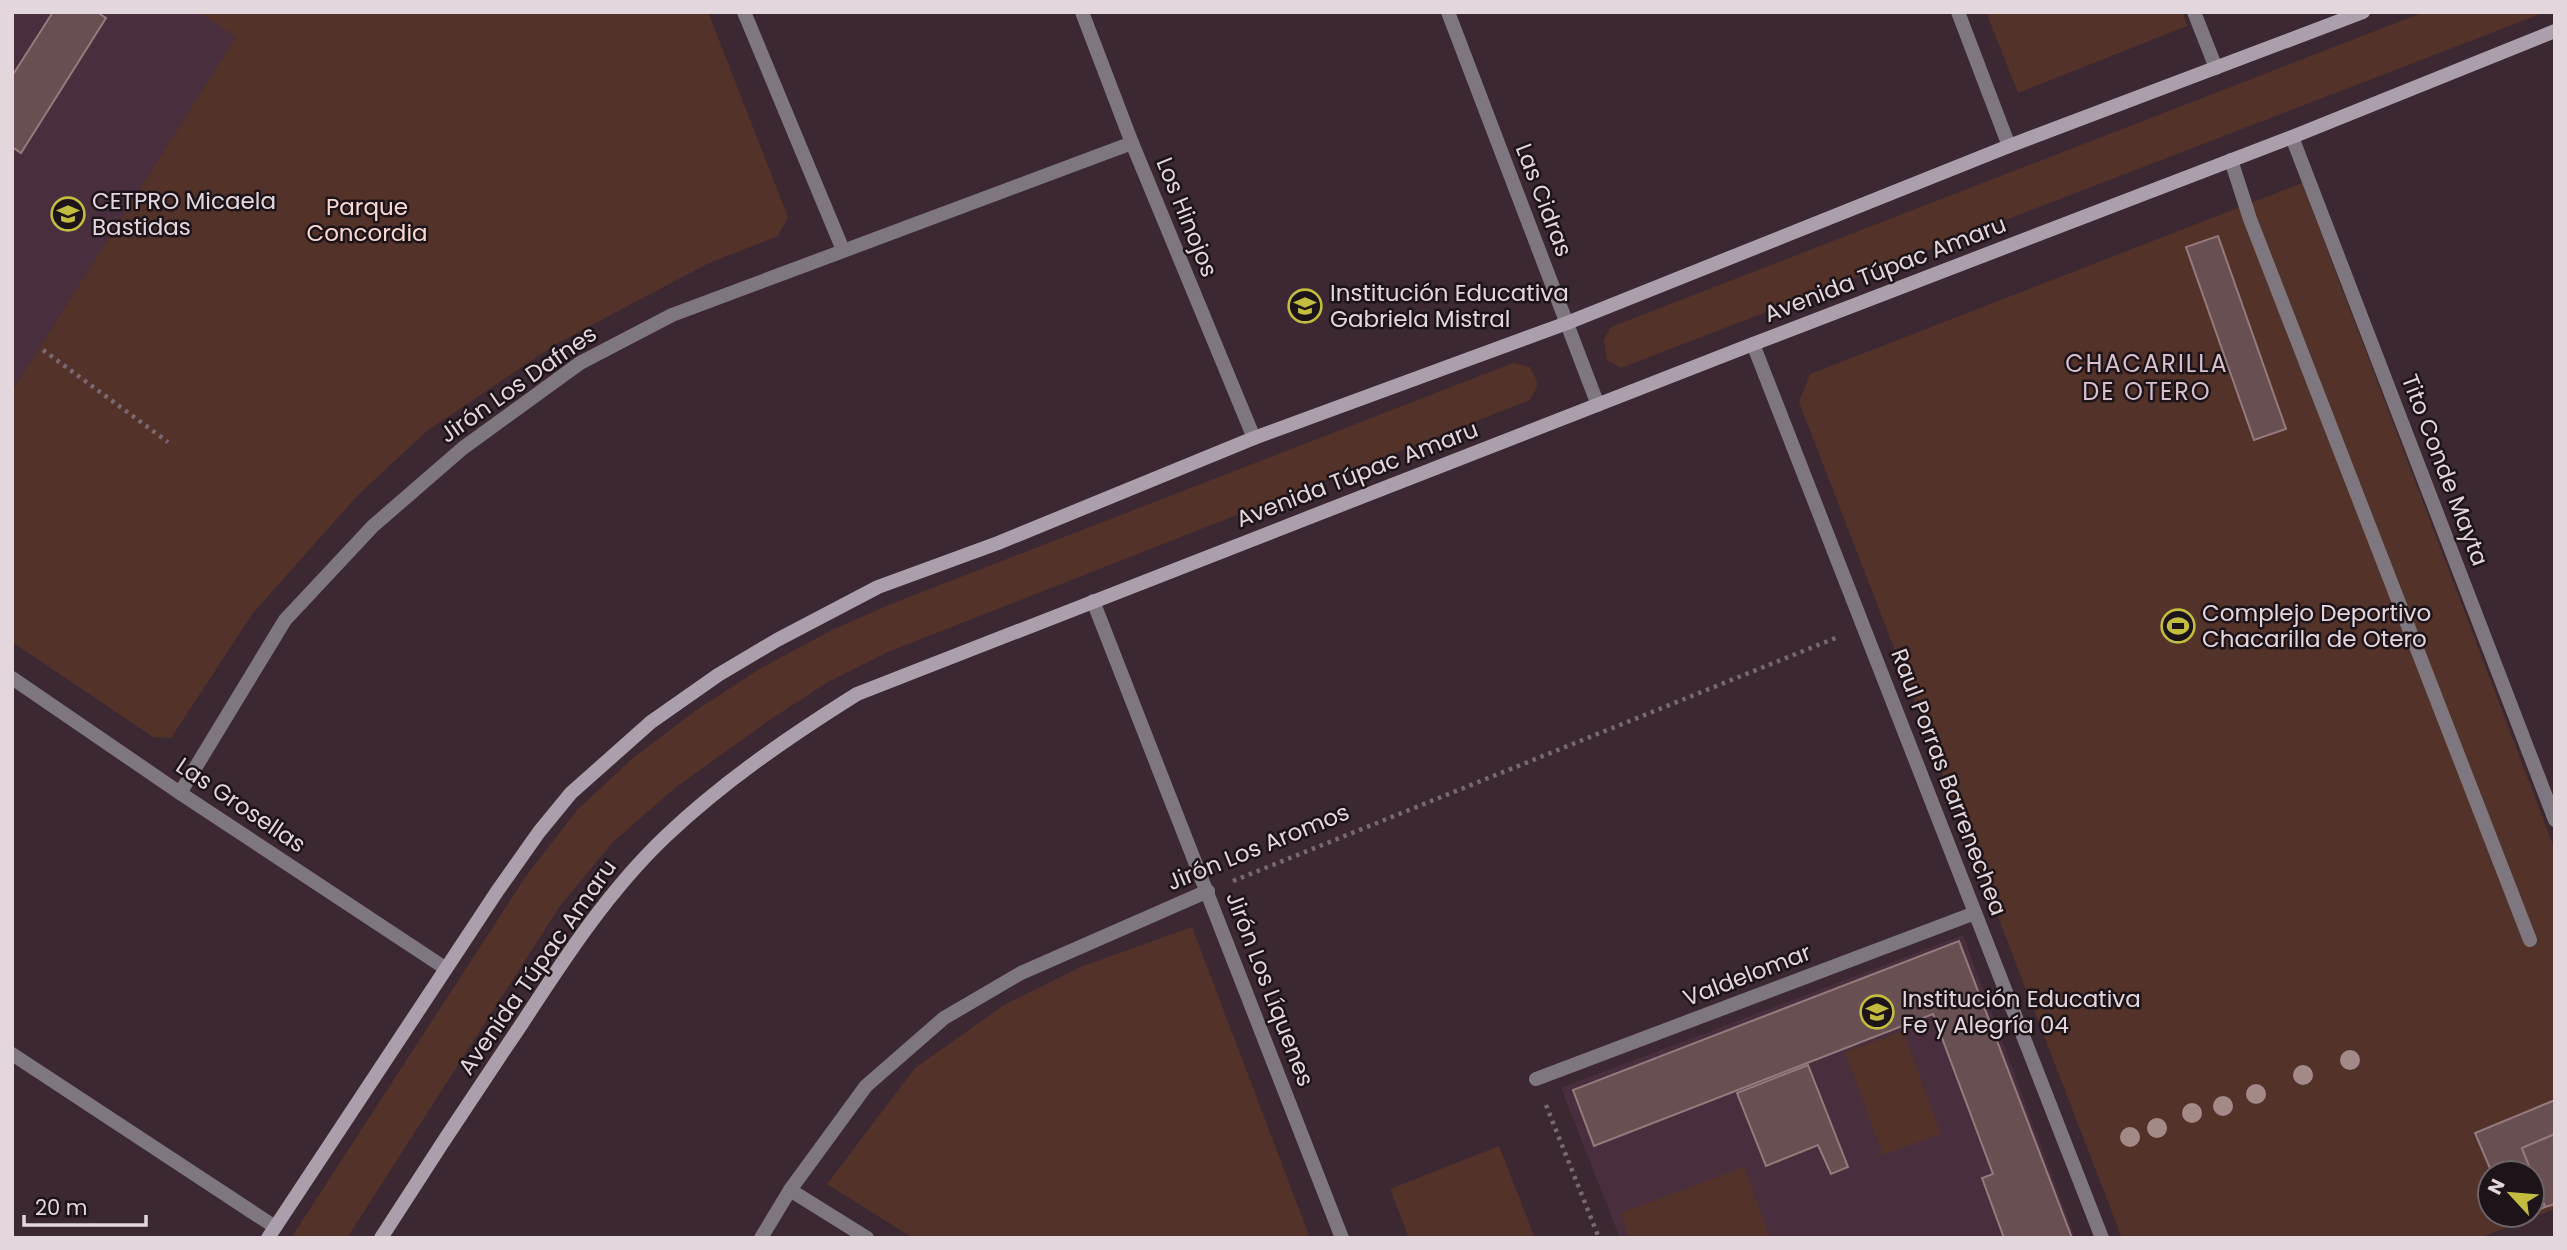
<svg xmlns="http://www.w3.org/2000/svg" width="2567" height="1250" viewBox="0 0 2567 1250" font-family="Poppins,sans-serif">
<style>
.built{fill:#492f3d}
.green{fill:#523229;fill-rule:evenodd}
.building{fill:#685052;stroke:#957a7d;stroke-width:2}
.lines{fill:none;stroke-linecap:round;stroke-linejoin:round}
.path{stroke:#7a6871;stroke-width:4.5;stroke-dasharray:3.5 5;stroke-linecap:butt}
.service{stroke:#7e777f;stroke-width:14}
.pedestrian{stroke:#7e777f;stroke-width:14}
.minor{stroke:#7e777f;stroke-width:14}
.secondary{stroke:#ab9fac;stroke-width:14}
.tree{fill:#a48989}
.labels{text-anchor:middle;stroke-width:5;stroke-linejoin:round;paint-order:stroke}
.street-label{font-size:23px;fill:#e3d6dc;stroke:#1d1419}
.poi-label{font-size:23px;fill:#e3d6dc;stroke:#1d1419;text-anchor:start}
.park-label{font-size:23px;fill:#f9d8d0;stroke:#1d1419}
.neighbourhood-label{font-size:24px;letter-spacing:2px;fill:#dac0cc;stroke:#1d1419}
</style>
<rect width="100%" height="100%" fill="#3c2832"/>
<g class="built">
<path d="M12,12h186l39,24 -225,355z"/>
<path d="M1963,935l112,303h-455l-59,-150z"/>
</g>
<g class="green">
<path d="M198,12h510l80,205 -10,19 -71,28 -151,80 -129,87 -69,64 -105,118 -82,125 -18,-1 -141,-95v-251l224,-354z"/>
<path d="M1986,12h197l4,14 -169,67z"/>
<path d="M2424,12h122l-925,356 -14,-8 -3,-20 7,-13z"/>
<path d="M2302,183l253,667v359l-75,29h-358l-323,-836 11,-28zM2490,1173h42v42h-42z"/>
<path d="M1513,363l17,4 8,17 -8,16 -642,252 -60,30 -60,39 -93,67 -62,54 -53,64 -213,332h-56l235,-362 52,-67 55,-51 62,-47 66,-43 71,-38 59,-26z"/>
<path d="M1192,927l118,311h-397l-86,-54 88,-116 89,-63 79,-39z"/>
<path d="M1903,1031l38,103 -58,21 -38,-103z"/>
<path d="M1499,1146l36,92h-126l-19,-49z"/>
<path d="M1744,1167l26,71h-140l-9,-25z"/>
</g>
<g class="building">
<path d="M53,12h44l9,6 -85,135 -9,-6v-71z"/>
<path d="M2218,236l68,193 -32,11 -68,-193z"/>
<path d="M1959,941l113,297h-68l-22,-60 11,-4 -60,-160 -339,132 -21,-56z"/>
<path d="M1808,1065l40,102 -17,7 -13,-29 -52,21 -29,-73z"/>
<path d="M2555,1100v34l-33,14 10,25h-40l-17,-40z"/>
<path d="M2555,1134v70l-10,3 -23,-59z"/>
<path d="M2532,1174l13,33 -13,6z"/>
</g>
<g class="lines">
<g class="path">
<path d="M43,350l125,92"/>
<path d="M1233,881l605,-244"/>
<path d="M1546,1105l53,133"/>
</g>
<path class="service" d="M2231,160l19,59 280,721"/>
<g class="pedestrian">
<path d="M2292,137l263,683"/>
<path d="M1536,1079l439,-166"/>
</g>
<g class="minor">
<path d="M744,12l99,238"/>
<path d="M1082,12l50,131 122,295"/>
<path d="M1448,12l150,393"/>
<path d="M1958,12l51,134"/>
<path d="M2194,12l22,56"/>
<path d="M1753,344l349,894"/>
<path d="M1093,601l249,637"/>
<path d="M12,678l168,115 265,175"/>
<path d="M180,793l105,-173 88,-94 90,-78 117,-85 92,-48 460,-172"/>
<path d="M12,1054l263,173"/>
<path d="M790,1190l77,48"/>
<path d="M761,1238l29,-48 76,-104 78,-68 77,-45 187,-82"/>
</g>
<g class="secondary">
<path d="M268,1238l230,-348 41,-58 32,-39 80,-71 67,-47 59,-35 101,-53 120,-44 256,-105 313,-115 442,-177 354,-134"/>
<path d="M381,1238c46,-72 92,-142 140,-213 43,-66 87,-134 145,-189 58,-55 124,-100 191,-142l896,-350 539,-207 263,-106"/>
</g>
</g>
<g class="tree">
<circle cx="2350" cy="1060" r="10"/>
<circle cx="2303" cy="1075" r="10"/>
<circle cx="2256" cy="1094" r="10"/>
<circle cx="2223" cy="1106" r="10"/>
<circle cx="2192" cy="1113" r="10"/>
<circle cx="2157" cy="1128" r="10"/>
<circle cx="2130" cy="1137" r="10"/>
</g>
<defs>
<symbol id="university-ring" viewBox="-11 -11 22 22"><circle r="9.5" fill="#1d1419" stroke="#c2bd3f" stroke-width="1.5"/><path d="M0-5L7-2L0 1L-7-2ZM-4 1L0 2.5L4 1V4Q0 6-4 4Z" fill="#c2bd3f"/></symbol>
<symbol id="school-ring" viewBox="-11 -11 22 22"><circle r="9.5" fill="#1d1419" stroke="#c2bd3f" stroke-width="1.5"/><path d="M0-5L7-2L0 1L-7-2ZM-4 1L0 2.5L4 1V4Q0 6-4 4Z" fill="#c2bd3f"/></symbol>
<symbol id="stadium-ring" viewBox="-11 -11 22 22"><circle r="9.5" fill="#1d1419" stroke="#c2bd3f" stroke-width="1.5"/><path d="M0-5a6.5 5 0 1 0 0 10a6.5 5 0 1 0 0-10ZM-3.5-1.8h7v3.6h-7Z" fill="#c2bd3f"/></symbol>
</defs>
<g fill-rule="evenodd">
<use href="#university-ring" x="49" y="195" width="38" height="38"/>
<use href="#school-ring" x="1286" y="287" width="38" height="38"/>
<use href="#stadium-ring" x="2159" y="607" width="38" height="38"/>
<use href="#school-ring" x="1858" y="993" width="38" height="38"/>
</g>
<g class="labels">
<g class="street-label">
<text transform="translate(1544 200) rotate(69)" y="8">Las Cidras</text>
<text transform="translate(1187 217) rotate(68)" y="8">Los Hinojos</text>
<text transform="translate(1885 269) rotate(-21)" y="8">Avenida Túpac Amaru</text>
<text transform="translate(518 384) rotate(-35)" y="8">Jirón Los Dafnes</text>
<text transform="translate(2445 470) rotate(69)" y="8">Tito Conde Mayta</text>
<text transform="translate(1357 474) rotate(-21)" y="8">Avenida Túpac Amaru</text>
<text transform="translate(1949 782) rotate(69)" y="8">Raul Porras Barrenechea</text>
<text transform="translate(241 805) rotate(34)" y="8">Las Grosellas</text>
<text transform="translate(1258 847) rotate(-22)" y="8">Jirón Los Aromos</text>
<text transform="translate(537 967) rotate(-55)" y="8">Avenida Túpac Amaru</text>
<text transform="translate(1747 975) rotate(-21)" y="8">Valdelomar</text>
<text transform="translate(1270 989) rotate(69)" y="8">Jirón Los Líquenes</text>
</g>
<g class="poi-label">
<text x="92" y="209">CETPRO Micaela<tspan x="92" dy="26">Bastidas</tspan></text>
<text x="1330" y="301">Institución Educativa<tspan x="1330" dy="26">Gabriela Mistral</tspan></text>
<text x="2202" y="621">Complejo Deportivo<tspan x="2202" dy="26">Chacarilla de Otero</tspan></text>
<text x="1902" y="1007">Institución Educativa<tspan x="1902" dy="26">Fe y Alegría 04</tspan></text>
</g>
<g class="park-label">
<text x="367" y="215">Parque<tspan x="367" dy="26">Concordia</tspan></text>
</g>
<g class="neighbourhood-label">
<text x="2147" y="372">CHACARILLA<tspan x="2147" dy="28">DE OTERO</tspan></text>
</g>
</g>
<rect width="2567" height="1250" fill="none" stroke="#e3d6dc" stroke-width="28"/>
<g transform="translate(2511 1194) rotate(296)"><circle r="33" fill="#1d1419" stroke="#6c6267" stroke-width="2"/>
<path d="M0-5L12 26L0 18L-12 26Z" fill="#c2bd3f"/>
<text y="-10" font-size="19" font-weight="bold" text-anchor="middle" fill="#e3d6dc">N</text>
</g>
<path d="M24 1215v10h122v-10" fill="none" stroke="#e3d6dc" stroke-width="3.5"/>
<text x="35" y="1215" font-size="21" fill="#e3d6dc" stroke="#1d1419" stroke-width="5" paint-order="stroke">20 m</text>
</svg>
